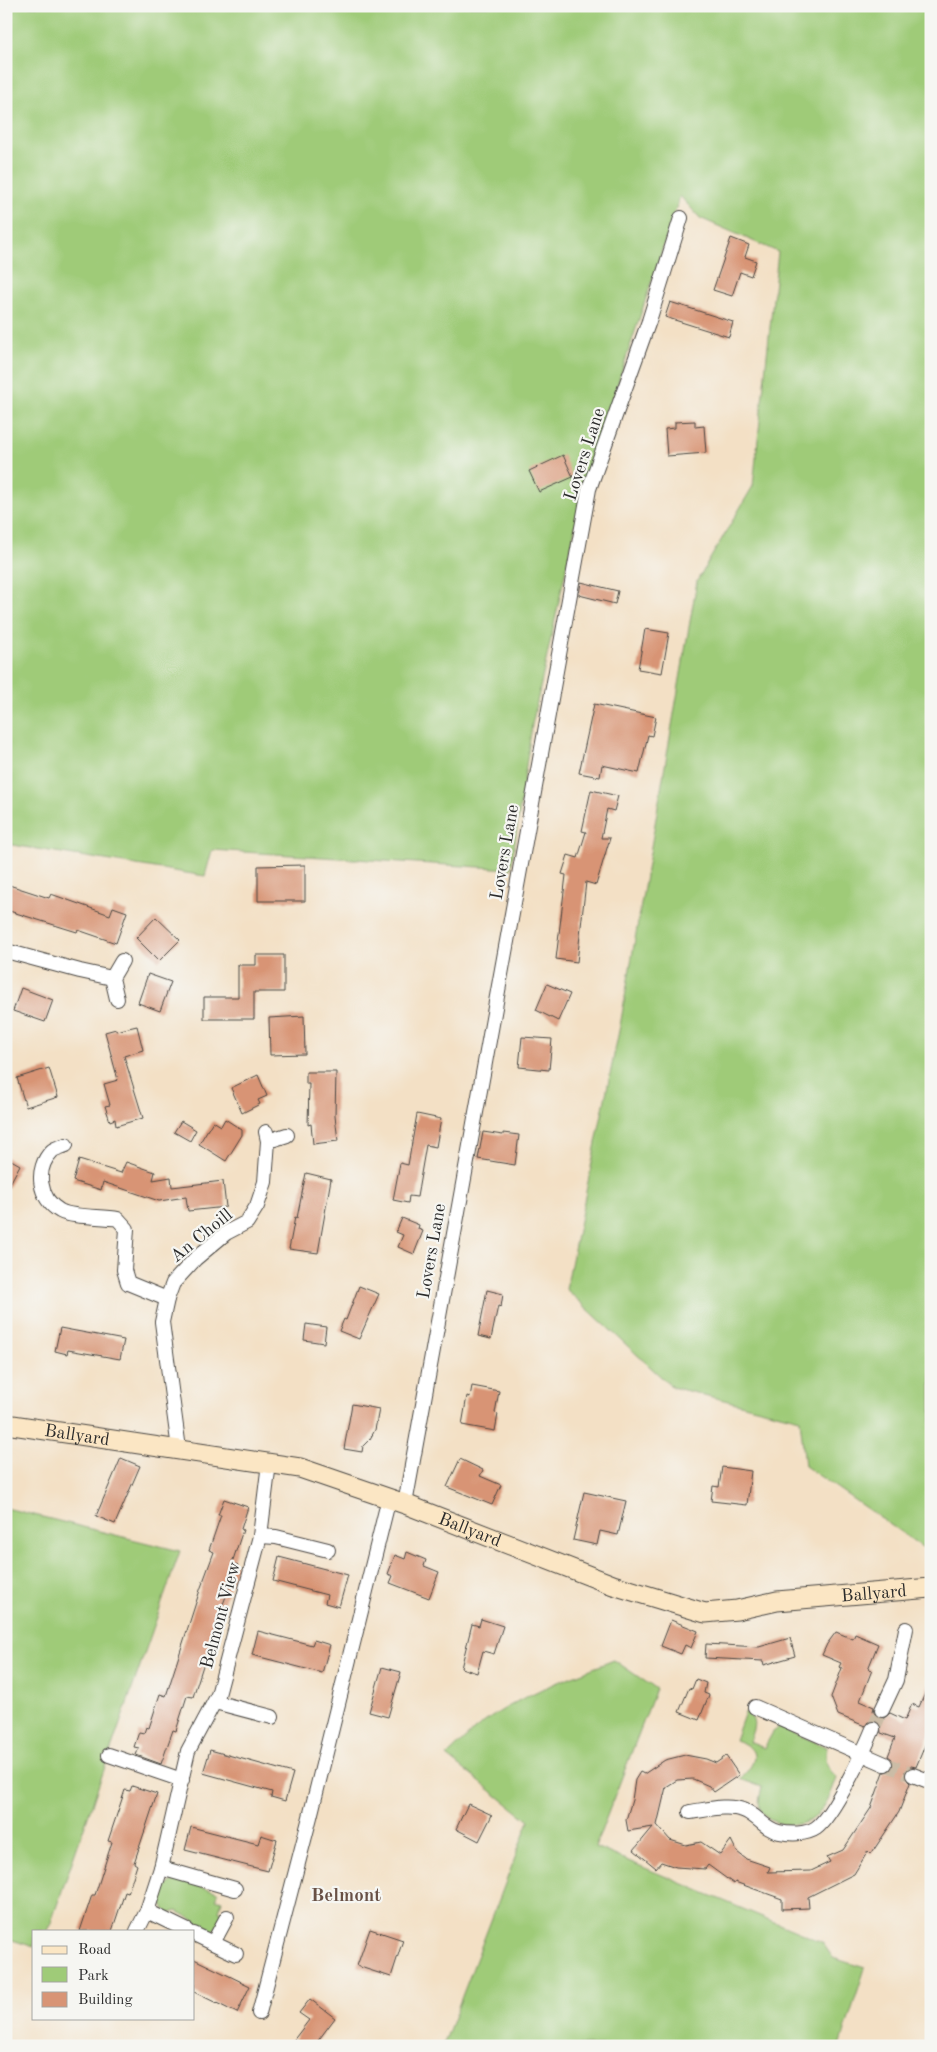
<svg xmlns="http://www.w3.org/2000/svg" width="937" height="2052" viewBox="0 0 937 2052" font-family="'Old Standard TT',serif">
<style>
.green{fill:#9fcb78;stroke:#657b52}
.building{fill:#d89475}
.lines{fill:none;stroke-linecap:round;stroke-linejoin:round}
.street-tunnel{stroke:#cbbca6;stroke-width:14;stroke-dasharray:14 7;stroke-linecap:butt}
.street-casing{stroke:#494642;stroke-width:16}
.secondary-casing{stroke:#494642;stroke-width:21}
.street{stroke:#fff;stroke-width:14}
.secondary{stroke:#fbe6c4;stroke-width:19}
.labels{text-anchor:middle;stroke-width:4.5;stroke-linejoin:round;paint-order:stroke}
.street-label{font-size:18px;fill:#2b2b2b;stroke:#f6f6f2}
.neighbourhood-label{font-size:19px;font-weight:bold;fill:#685045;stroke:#f6f6f2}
</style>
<rect width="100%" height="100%" fill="#f6f6f2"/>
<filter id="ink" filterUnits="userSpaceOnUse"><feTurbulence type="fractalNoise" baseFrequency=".02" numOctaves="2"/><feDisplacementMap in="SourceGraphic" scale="10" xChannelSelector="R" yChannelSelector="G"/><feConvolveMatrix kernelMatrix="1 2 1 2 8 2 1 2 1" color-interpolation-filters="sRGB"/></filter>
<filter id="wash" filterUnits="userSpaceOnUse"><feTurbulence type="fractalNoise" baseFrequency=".0096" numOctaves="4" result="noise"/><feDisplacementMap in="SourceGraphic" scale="20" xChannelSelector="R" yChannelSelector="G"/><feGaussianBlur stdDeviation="1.12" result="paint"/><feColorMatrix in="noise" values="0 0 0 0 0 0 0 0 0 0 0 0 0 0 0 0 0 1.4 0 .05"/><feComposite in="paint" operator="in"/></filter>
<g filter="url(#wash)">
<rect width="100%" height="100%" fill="#f3e0c5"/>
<g class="green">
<path d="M6,6h925v1547l-126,-87 -5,-47 -128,-32 -106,-98 54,-263 77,-445 56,-95 25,-234 -78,-34 -20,-22 -95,286 -53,243 -21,144 -299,-19 -7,26 -199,-32z"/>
<path d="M6,1508l174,43 -132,380h-14v16l-28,-9z"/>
<path d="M614,1660l42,29 -61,158 227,95 11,16 32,10 -25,78h-397l86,-225 -82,-65c9,-8 17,-17 25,-24 41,-35 93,-53 142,-72z"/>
<path d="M745,1712c14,9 8,16 4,30l15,6 9,-16 7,-5 47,20c-2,14 -1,21 10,30 -5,14 -10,29 -22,40 -12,11 -43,10 -53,-4 -5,-7 -2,-18 0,-26l-22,-8c17,-17 22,-30 -5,-39z"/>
<path d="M176,1880l8,1 34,11 -2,7 6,2 -3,10 6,2 -9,15 -6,4 -11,-4 -1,-6 -21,-11 -9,3 -8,-12c3,-10 5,-18 16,-22z"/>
</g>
<g id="blocks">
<g class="building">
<path d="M731,238l18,7 -4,12 11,4 -5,15 -11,-4 -8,24 -19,-6z"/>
<path d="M670,302l63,20 -4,15 -64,-20z"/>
<path d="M695,421v6l9,-1 2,27 -39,3 -2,-27 10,-1v-6z"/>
<path d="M563,455l10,22 -34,15 -10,-21z"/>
<path d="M581,582l37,9 -3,13 -36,-9z"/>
<path d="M645,629l24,4 -7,40 -24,-4z"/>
<path d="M594,704l62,13 -4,19 -4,-1 -9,38 -37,-8 -2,12 -21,-4z"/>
<path d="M591,790l27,6 -4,15 -7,-2 -6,29h9l-14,47 -10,-3 -9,80 -21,-3 10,-84 -4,-1 6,-19 10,3 8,-26 -4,-1z"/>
<path d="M305,865v36h-47v-35z"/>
<path d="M6,884l43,14 2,-4 59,21 3,-8 14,5 -11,31 -38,-13 -1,2 -71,-22z"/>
<path d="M156,917l24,23 -21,21 -23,-23z"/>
<path d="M256,955h28v37h-30v27h-50v-22h34v-32h18z"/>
<path d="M148,974l23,8 -11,29 -22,-8z"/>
<path d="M547,984l23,10 -12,27 -22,-11z"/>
<path d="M21,988l32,12 -8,22 -32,-11z"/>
<path d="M304,1016l1,38 -35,1 -1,-37z"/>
<path d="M137,1026l6,24 -19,6 19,62 -27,8 -1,-7 -5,2 -5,-15 5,-1 -6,-21 14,-4 -13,-48 11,-3v2z"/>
<path d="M522,1037l30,2 -3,31 -30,-3z"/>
<path d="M49,1068l9,29 -32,10 -9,-29z"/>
<path d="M306,1072h30l-1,44 3,25 -25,3 -2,-20 -3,1 1,-41h-3z"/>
<path d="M258,1075l9,21 -9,4 2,4 -18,9 -11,-25z"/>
<path d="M417,1114l24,5 -5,28 -10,-2 -9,52 -8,-1 -1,7 -15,-3 7,-37 8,2z"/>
<path d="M225,1119l17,11v5l-16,26 -27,-17 14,-23 8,5z"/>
<path d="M181,1121l15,9 -6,11 -16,-9z"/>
<path d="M483,1132l20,3v-2l16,2 -4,30 -37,-6z"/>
<path d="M6,1157l14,8 -14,26z"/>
<path d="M79,1160l42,13 5,-11 29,10 -2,8 18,-3 1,10 51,-6 3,26 -38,4 -2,-14 -27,4 -56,-19 -2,8 -28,-9z"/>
<path d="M306,1173l25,6 -13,74 -29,-4 6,-32 2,1z"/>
<path d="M402,1218l17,7 -1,4 5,2 -9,23 -16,-7 5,-12 -7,-3z"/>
<path d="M359,1286l20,8 -20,45 -20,-8 5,-12 2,1z"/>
<path d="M487,1290l16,4 -2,13 -3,-1 -7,33 -13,-3z"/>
<path d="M306,1324l20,3 -2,16 -20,-3z"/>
<path d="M60,1328l64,12 -4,19 -52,-9 -1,4 -12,-3z"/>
<path d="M472,1386l27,5 -4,22 3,1 -3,17 -33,-6 5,-29 3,1z"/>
<path d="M352,1404l27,5 -4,21 -5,9 -7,7 -1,6 -18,-3z"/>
<path d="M121,1458l19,8 -25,58 -19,-8z"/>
<path d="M460,1459l23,11 -3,6 21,9 -9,20 -45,-18z"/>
<path d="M722,1467l29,4 -4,34 -36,-4 2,-15 6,1z"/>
<path d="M584,1492l42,9 -8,34 -18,-4 -3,14 -24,-5z"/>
<path d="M224,1499l24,8 -7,22 2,1 -11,33 6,2 -18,47 -27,85 -6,-1 -11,35 -3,-1 -12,34 -25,-9 3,-7 -5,-1 5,-15 5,1 2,-6 3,1 11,-34 6,2 34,-106 14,-38 -5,-2 12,-35h-3z"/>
<path d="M407,1552l19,8 -2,6 15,6 -10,26 -39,-15 3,-7 -5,-2 7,-19 10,4z"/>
<path d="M279,1557l69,18 -9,32 -14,-4 2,-8 -54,-14z"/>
<path d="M481,1619l22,7 -9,28 -11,-3 -6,22 -16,-5 11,-44 7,2z"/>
<path d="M671,1620l27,11 -7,17 -6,-3 -4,9 -20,-8z"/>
<path d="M258,1631l54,14 2,-5 16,5 -8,28 -70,-18z"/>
<path d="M836,1632l17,7 2,-5 23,10 -10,25 4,1 -12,31 14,6 -1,4 5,7 5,1 7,-6 15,7 7,-16 7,3 12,-27v51l-15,36 -5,-1 -6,5 -1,6 6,6 -11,29 -28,42 -3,-3 -14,23 -46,23 1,11 -27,1v-10l-47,-17 -1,2 -26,-19 -3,4 -29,-2 -15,-5 -5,6 -22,-18 19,-23 -25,4 -2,-11 6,-20 3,-20 5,-8 4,2 21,-14 20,-5 21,4 10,4 10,-7 13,19 -25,17 -5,-6 -16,-7 -16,1 -11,7 -9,38 13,15 16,5 15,-3 19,13 11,-15 6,12 9,7 24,8 -2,5 43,-1 19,-9 -3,-5 16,-7 28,-42 13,-36 6,-1 3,-3 -1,-9 -4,-3 7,-18 -14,-5 -1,-9 -4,-3 -8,1 -3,4 -27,-11 -7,-18 11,-29 -3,-1 2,-4 -19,-8 5,-11z"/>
<path d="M790,1638l5,18 -31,9 -1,-4 -58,-3 1,-14 53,3z"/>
<path d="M382,1667l19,5 -13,45 -19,-5z"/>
<path d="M696,1679l10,4 -2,10 5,2 -10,25 -20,-8 10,-24 3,1z"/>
<path d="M210,1750l83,23 -8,28 -14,-4 1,-5 -69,-19z"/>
<path d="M132,1786l25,8 -23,69 3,2 -9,28 -3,-1 -13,39h-32l12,-36h3l17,-53 -4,-1 17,-51 5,1z"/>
<path d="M468,1804l24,11 -13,26 -23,-12z"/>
<path d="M191,1827l67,17 3,-9 16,5 -9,31 -83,-21z"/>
<path d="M370,1929l33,11 -12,37 -34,-11z"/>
<path d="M194,1959l56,27 -13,27 -43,-21z"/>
<path d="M310,1999l25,19 -21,28h-25l20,-26 -10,-7z"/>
</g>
</g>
</g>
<g filter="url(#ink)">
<use href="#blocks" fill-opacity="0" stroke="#494642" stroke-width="1"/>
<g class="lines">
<g class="street-tunnel">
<path d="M873,1729l9,-19"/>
<path d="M885,1764l28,11"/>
</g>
<defs>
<g id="street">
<path d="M6,951l74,20 32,7"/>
<path d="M117,999l-5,-21 10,-17"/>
<path d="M268,1141l19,-6"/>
<path d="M66,1145c-4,2 -11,3 -14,6 -18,18 -13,48 8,60 13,7 43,5 58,8l9,10 -3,41 4,13 39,16"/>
<path d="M179,1449l-17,-127 5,-23 6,-16 22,-24 31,-26 21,-11 10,-16 8,-24 3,-41 -2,-9"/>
<path d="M405,1504l184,-1015 60,-168 32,-103"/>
<path d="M260,1536l16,1 52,13"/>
<path d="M215,1702l57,15"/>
<path d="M755,1707l130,57"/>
<path d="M882,1710l14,-30 10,-51"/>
<path d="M109,1755l73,25"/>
<path d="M913,1775l18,7"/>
<path d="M690,1812c16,-2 37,-8 53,-2 13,4 21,19 36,22 10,2 27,3 37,-4 17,-12 48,-77 57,-99"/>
<path d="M161,1868l74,21"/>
<path d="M147,1911l41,20"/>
<path d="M137,1931l10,-20 14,-43 27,-117 30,-56 42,-159 9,-73"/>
<path d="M194,1934l42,20"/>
<path d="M213,1943l14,-26"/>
<path d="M259,2013l51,-196 79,-319"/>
</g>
<g id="secondary">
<path id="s1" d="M6,1424l294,44 105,36 208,81 92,28 32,-3 40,-9 154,-13"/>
</g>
</defs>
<use href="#street" class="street-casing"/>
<use href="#secondary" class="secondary-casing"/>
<use href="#street" class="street"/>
<use href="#secondary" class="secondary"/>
</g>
</g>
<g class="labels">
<g class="street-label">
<text transform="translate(584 454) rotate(-72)" y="6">Lovers Lane</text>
<text transform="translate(504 852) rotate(-80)" y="6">Lovers Lane</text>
<text transform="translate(201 1235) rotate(-39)" y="6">An Choill</text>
<text transform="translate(431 1251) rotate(-80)" y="6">Lovers Lane</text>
<text dy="6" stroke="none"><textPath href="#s1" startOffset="72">Ballyard</textPath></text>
<text dy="6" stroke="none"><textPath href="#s1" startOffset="478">Ballyard</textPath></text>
<text dy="6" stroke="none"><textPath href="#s1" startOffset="898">Ballyard</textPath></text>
<text transform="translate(220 1615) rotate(-75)" y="6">Belmont View</text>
</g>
<g class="neighbourhood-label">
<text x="346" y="1901">Belmont</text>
</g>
</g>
<rect width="937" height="2052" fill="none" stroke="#f6f6f2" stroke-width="25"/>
<rect x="32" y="1930" width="162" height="90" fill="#f6f6f2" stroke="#a5a5a2"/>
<rect x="42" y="1946" width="25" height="8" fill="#fbe6c4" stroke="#a5a5a2"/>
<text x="78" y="1954" font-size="15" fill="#2b2b2b">Road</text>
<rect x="42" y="1967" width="25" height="15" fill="#9fcb78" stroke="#a5a5a2"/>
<text x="78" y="1980" font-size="15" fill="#2b2b2b">Park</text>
<rect x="42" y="1992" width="25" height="15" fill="#d89475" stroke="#a5a5a2"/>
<text x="78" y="2004" font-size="15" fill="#2b2b2b">Building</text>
</svg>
